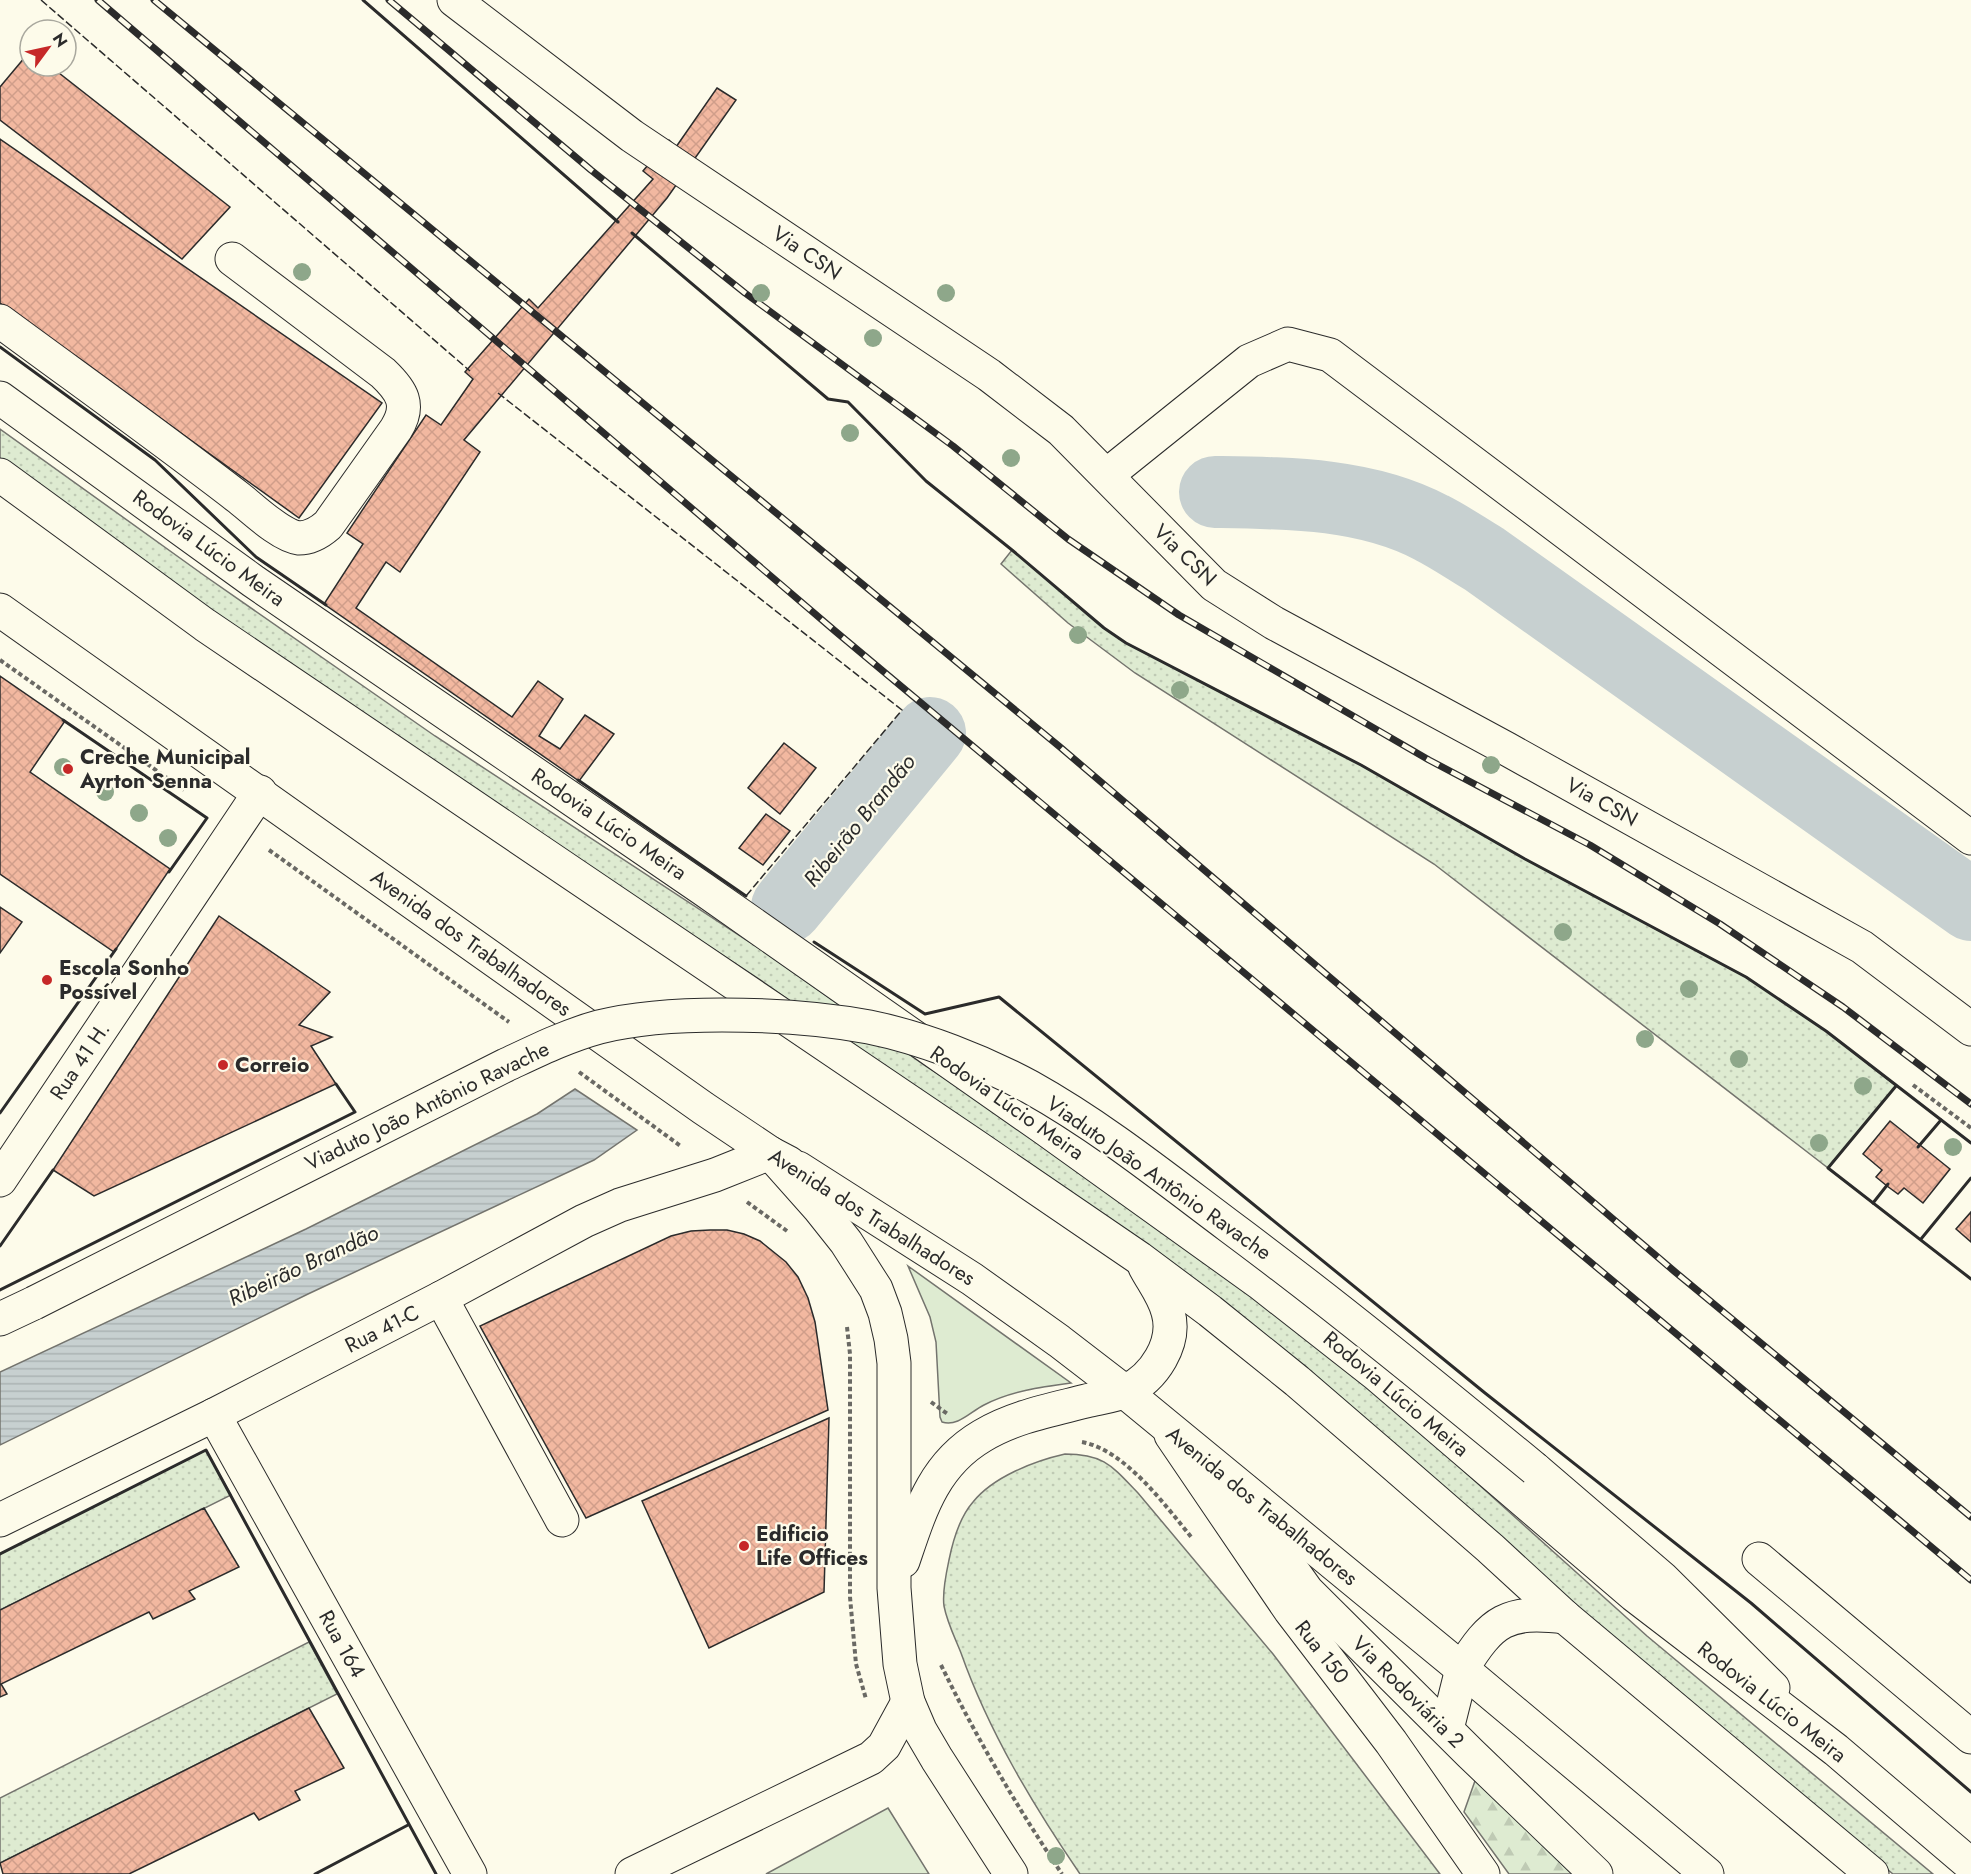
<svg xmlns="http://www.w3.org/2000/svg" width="1971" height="1874" viewBox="0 0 1971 1874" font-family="Jost,sans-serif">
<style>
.grass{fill:url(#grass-dots);stroke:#74746e;stroke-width:1.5}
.forest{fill:url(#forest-firs);stroke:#74746e;stroke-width:1.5}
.garden{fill:#deebd1;stroke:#74746e;stroke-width:1.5}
.water{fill:url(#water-rules);stroke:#74746e;stroke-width:1.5}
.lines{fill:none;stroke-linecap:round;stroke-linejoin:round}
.river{stroke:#c7d0d0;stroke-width:72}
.building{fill:url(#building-cross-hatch);stroke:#2b2b2b;stroke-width:1.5}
.minor-casing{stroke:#2b2b2b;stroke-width:35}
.major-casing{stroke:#2b2b2b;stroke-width:35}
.path{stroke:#6a6964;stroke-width:4;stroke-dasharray:4.5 3;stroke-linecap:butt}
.minor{stroke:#fdfbea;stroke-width:33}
.major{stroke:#fdfbea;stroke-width:33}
.rail-casing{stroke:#2b2b2b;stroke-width:7}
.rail{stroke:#fdfbea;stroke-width:4.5;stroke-dasharray:14;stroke-linecap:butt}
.minor-bridge-casing{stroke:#2b2b2b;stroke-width:35;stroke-linecap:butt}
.minor-bridge{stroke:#fdfbea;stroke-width:33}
.fence{stroke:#2b2b2b;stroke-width:1.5;stroke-dasharray:8 3;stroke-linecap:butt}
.wall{stroke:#2b2b2b;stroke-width:3}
.tree{fill:#8ea78a}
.poi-dot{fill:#c62828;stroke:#fdfbea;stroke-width:2}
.labels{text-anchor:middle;stroke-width:4.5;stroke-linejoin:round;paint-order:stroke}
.street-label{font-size:21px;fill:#2b2b2b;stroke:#fdfbea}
.poi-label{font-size:21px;font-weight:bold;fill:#2b2b2b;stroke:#fdfbea;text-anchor:start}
.water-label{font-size:22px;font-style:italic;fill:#2b2b2b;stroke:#fdfbea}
</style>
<defs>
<pattern id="grass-dots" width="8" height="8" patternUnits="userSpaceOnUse" patternTransform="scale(1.5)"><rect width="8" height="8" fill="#deebd1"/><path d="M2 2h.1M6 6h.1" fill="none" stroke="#bfcab4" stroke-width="1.8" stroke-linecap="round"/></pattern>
<pattern id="forest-firs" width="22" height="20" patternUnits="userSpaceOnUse" patternTransform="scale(1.5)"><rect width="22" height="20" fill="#deebd1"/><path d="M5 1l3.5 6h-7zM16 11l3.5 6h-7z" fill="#bfcab4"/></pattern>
<pattern id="water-rules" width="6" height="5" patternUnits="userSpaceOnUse" patternTransform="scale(1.5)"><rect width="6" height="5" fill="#c7d0d0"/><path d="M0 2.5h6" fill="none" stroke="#abb3b3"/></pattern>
<pattern id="building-cross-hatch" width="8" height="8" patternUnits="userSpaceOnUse" patternTransform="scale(1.5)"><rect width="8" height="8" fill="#f2b8a0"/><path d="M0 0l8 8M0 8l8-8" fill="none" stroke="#d09e8a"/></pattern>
</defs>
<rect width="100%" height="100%" fill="#fdfbea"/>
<g class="grass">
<path d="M0,429l205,147 230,160 334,219 155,110 130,84 243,178 149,128 201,181 286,238h-40l-260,-216 -721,-571 -153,-108 -334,-219 -231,-161 -194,-139z"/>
<path d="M1012,550l92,78 22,15 235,122 164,94 221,118 80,54 70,55 -68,82 -394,-304 -299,-191 -67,-50 -67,-59z"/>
<path d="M206,1450l25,45 -231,115v-56z"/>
<path d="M1065,1454c39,0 47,12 73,39l135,161 167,220h-360c-47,-69 -91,-142 -119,-221 -6,-15 -14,-31 -17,-47 -2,-14 2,-32 5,-46 4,-20 10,-42 24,-58 20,-25 61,-41 92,-48z"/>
<path d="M309,1642l28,52 -337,169v-65z"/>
</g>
<path class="forest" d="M1476,1778l98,96h-65l-45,-62z"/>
<g class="garden">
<path d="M908,1266l163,117c-30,4 -60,8 -87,22 -14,7 -26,22 -42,17l-2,-5 -4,-75 -6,-25z"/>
<path d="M888,1808l41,66h-163z"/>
</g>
<path class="water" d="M575,1089l62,41 -43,30 -286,134 -308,151v-73l306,-143 231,-115z"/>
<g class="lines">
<g class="river">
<path d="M1215,492c73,1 151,1 217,36 18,9 35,21 52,31l487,346"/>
<path d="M787,907l143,-174"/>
</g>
</g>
<g class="building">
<path d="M30,51v15h20l180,141 -48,52 -182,-139v-33z"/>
<path d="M717,88l19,12 -69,98 -203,242 16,12 -80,120 -14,-10 -30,46 156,109 26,-36 25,18 -24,37 21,13 25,-34 29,19 -35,47 -255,-177 39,-60 -16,-11 79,-118 15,10 32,-46 -8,-7 64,-73 9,9 115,-129 -10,-8 26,-31 7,7z"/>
<path d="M0,139l382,264 -83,115 -299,-215z"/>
<path d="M0,676l65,45 -35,51 140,97 -56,83 -114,-78z"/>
<path d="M784,743l32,25 -36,46 -32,-26z"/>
<path d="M766,814l24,17 -27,34 -24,-17z"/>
<path d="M0,907l22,15 -22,31z"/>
<path d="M219,916l111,76 -31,33 33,12 -21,9 25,38 -242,112 -41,-26z"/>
<path d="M1890,1121l60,48 -27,34 -19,-15 -6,6 -11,-8 -11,-9 6,-7 -19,-16z"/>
<path d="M1971,1212v30l-15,-13z"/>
<path d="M710,1230h17l17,4 16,7 26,21 12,15 10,21 7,24 13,88 -242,108 -106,-192 191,-90 20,-5z"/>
<path d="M829,1418l-5,174 -115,56 -67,-147z"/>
<path d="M204,1508l35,59 -50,24 6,8 -42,20 -4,-7 -148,72 6,10 -7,3v-87z"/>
<path d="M309,1708l35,60 -49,23 5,9 -41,20 -5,-7 -125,61h-126l-3,-11z"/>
</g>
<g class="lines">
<defs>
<g id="minor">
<path d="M454,0l178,136 357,239 72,55 153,155 60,38 233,126 355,198 109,82"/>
<path d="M0,321c80,59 160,116 239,177 14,11 42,38 60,40 11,0 21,-6 29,-13l68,-96c15,-24 6,-38 -13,-56l-151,-114"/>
<path d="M1107,475l142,-114 39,-17 42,11 641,483"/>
<path d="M0,1180l260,-388"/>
<path d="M441,1298l121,222"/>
<path d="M0,1319l34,-16"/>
<path d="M214,1415l256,459"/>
<path d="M1171,1435l119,175 101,132 92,132"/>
<path d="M1535,1469l127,109 111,110"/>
<path d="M1244,1490l36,63 27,38 163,162 126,121"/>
<path d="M0,1520l214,-105 227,-117 143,-77 36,-16 95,-30 55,-22 19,10"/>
<path d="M1759,1559l212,178"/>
<path d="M1447,1729l15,-60"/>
<path d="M632,1874l239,-116 13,-12 24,-44"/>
</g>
<g id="major">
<path d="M0,398l253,183 450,308 341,239 216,155 116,91 258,221 202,155 135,115"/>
<path d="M0,475l205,150 773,523 161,110 71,53 87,70 94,81 99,86 75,69 307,257"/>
<path d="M0,610l703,498 67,45 49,55 27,34 30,47 9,24 6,26 3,24v225l6,76 8,38 12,28 17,29 74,115"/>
<path d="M798,1168l174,111 87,62 65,50 338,278 245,205"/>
<path d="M903,1561c17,-50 30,-96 79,-125 31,-19 69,-26 104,-35 12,-3 28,-5 40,-10 28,-13 51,-48 42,-79 -4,-16 -15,-30 -23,-45"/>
<path d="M1462,1669c30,-49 45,-59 103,-52"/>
</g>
</defs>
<use href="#minor" class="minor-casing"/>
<use href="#major" class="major-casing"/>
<g class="path">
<path d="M0,660l184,130"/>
<path d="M269,850l240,172"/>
<path d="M579,1072l103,75"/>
<path d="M1913,1085l58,43"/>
<path d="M747,1202l40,29"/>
<path d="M847,1327l3,27v243l6,67 10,35"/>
<path d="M931,1402l18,13"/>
<path d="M1082,1442c43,8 83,63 110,96"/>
<path d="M941,1665c35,72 76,142 121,209"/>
</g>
<use href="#minor" class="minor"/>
<use href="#major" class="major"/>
<defs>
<g id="rail">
<path d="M98,0l737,631 1136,949"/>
<path d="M154,0l906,747 614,524 297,246"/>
<path d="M389,0l202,170 154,123 208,153 115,93 111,76 250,145 161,85 130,79 123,83 128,97"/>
</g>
</defs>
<use href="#rail" class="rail-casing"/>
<use href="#rail" class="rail"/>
<defs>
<path id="minor-bridge" d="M34,1303l472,-238c30,-14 60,-29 93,-38 40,-10 81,-12 123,-12 49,0 99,3 147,12 54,11 113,34 161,60 70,39 135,91 199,139 105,78 205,160 306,243"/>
</defs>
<use href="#minor-bridge" class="minor-bridge-casing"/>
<use href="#minor-bridge" class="minor-bridge"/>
<g class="fence">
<path d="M41,0l429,371"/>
<path d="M498,393l404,317 -156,186"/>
</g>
<g class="wall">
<path d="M363,0l255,222"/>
<path d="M632,233l196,166 20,3 78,79 86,69 92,78 22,15 235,122 164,94 221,118 80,54 145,112"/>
<path d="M0,347l155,113 101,97 70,48"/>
<path d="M63,720l144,98 -38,54"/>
<path d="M578,780l168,116"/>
<path d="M814,942l111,72 74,-17 486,396 266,210 220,189"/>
<path d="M1896,1086l-68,82 143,111"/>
<path d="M0,1113l116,-164"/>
<path d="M1918,1147l23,-27"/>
<path d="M1873,1203l15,-19"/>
<path d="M1921,1239l50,-61"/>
<path d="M0,1246l53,-76"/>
<path d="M0,1290l355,-178 -19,-28"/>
<path d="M0,1554l206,-104 230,424"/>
<path d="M315,1874l93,-49"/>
</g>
</g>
<g class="tree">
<circle cx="302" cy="272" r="9"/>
<circle cx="761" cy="293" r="9"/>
<circle cx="946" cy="293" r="9"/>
<circle cx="873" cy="338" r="9"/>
<circle cx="850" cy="433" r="9"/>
<circle cx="1011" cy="458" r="9"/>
<circle cx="1078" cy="635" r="9"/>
<circle cx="1180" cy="690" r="9"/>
<circle cx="1491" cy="765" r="9"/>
<circle cx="63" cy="767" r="9"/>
<circle cx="105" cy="792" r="9"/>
<circle cx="139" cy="813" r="9"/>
<circle cx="168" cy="838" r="9"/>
<circle cx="1563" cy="932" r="9"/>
<circle cx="1689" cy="989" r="9"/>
<circle cx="1645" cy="1039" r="9"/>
<circle cx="1739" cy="1059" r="9"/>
<circle cx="1863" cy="1086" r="9"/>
<circle cx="1819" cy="1143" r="9"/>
<circle cx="1953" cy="1147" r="9"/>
<circle cx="1056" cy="1856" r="9"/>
</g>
<g class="poi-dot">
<circle cx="68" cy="769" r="6"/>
<circle cx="47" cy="980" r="6"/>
<circle cx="223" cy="1065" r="6"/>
<circle cx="744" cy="1546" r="6"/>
</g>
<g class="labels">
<g class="street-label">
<text transform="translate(807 253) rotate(34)" y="7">Via CSN</text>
<text transform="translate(209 548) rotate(36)" y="7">Rodovia Lúcio Meira</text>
<text transform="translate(1185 555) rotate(44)" y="7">Via CSN</text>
<text transform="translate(1602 802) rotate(29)" y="7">Via CSN</text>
<text transform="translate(609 824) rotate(34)" y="7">Rodovia Lúcio Meira</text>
<text transform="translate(471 943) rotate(35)" y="7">Avenida dos Trabalhadores</text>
<text transform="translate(80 1061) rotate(-56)" y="7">Rua 41 H.</text>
<text transform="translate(1007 1103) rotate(35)" y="7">Rodovia Lúcio Meira</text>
<text transform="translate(427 1106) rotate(-26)" y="7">Viaduto João Antônio Ravache</text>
<text transform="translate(1159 1178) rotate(35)" y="7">Viaduto João Antônio Ravache</text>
<text transform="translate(872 1217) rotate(32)" y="7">Avenida dos Trabalhadores</text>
<text transform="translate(382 1329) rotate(-27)" y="7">Rua 41-C</text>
<text transform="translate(1396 1394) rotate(40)" y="7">Rodovia Lúcio Meira</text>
<text transform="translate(1262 1506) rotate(39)" y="7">Avenida dos Trabalhadores</text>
<text transform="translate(342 1644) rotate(61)" y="7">Rua 164</text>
<text transform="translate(1322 1652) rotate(52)" y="7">Rua 150</text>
<text transform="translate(1408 1692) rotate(45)" y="7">Via Rodoviária 2</text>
<text transform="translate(1772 1702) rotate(38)" y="7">Rodovia Lúcio Meira</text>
</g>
<g class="poi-label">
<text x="80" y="764">Creche Municipal<tspan x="80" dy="24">Ayrton Senna</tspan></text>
<text x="59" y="975">Escola Sonho<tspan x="59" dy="24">Possível</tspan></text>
<text x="235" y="1072">Correio</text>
<text x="756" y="1541">Edificio<tspan x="756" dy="24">Life Offices</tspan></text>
</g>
<g class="water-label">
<text transform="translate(859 820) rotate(-51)" y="8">Ribeirão Brandão</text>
<text transform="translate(303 1265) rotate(-25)" y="8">Ribeirão Brandão</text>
</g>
</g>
<g transform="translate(48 48) rotate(57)"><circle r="28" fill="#fdfbea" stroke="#a9a89e" stroke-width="1.5"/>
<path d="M0-4.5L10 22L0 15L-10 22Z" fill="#c62828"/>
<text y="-9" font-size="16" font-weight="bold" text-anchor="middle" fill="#2b2b2b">N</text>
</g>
</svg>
